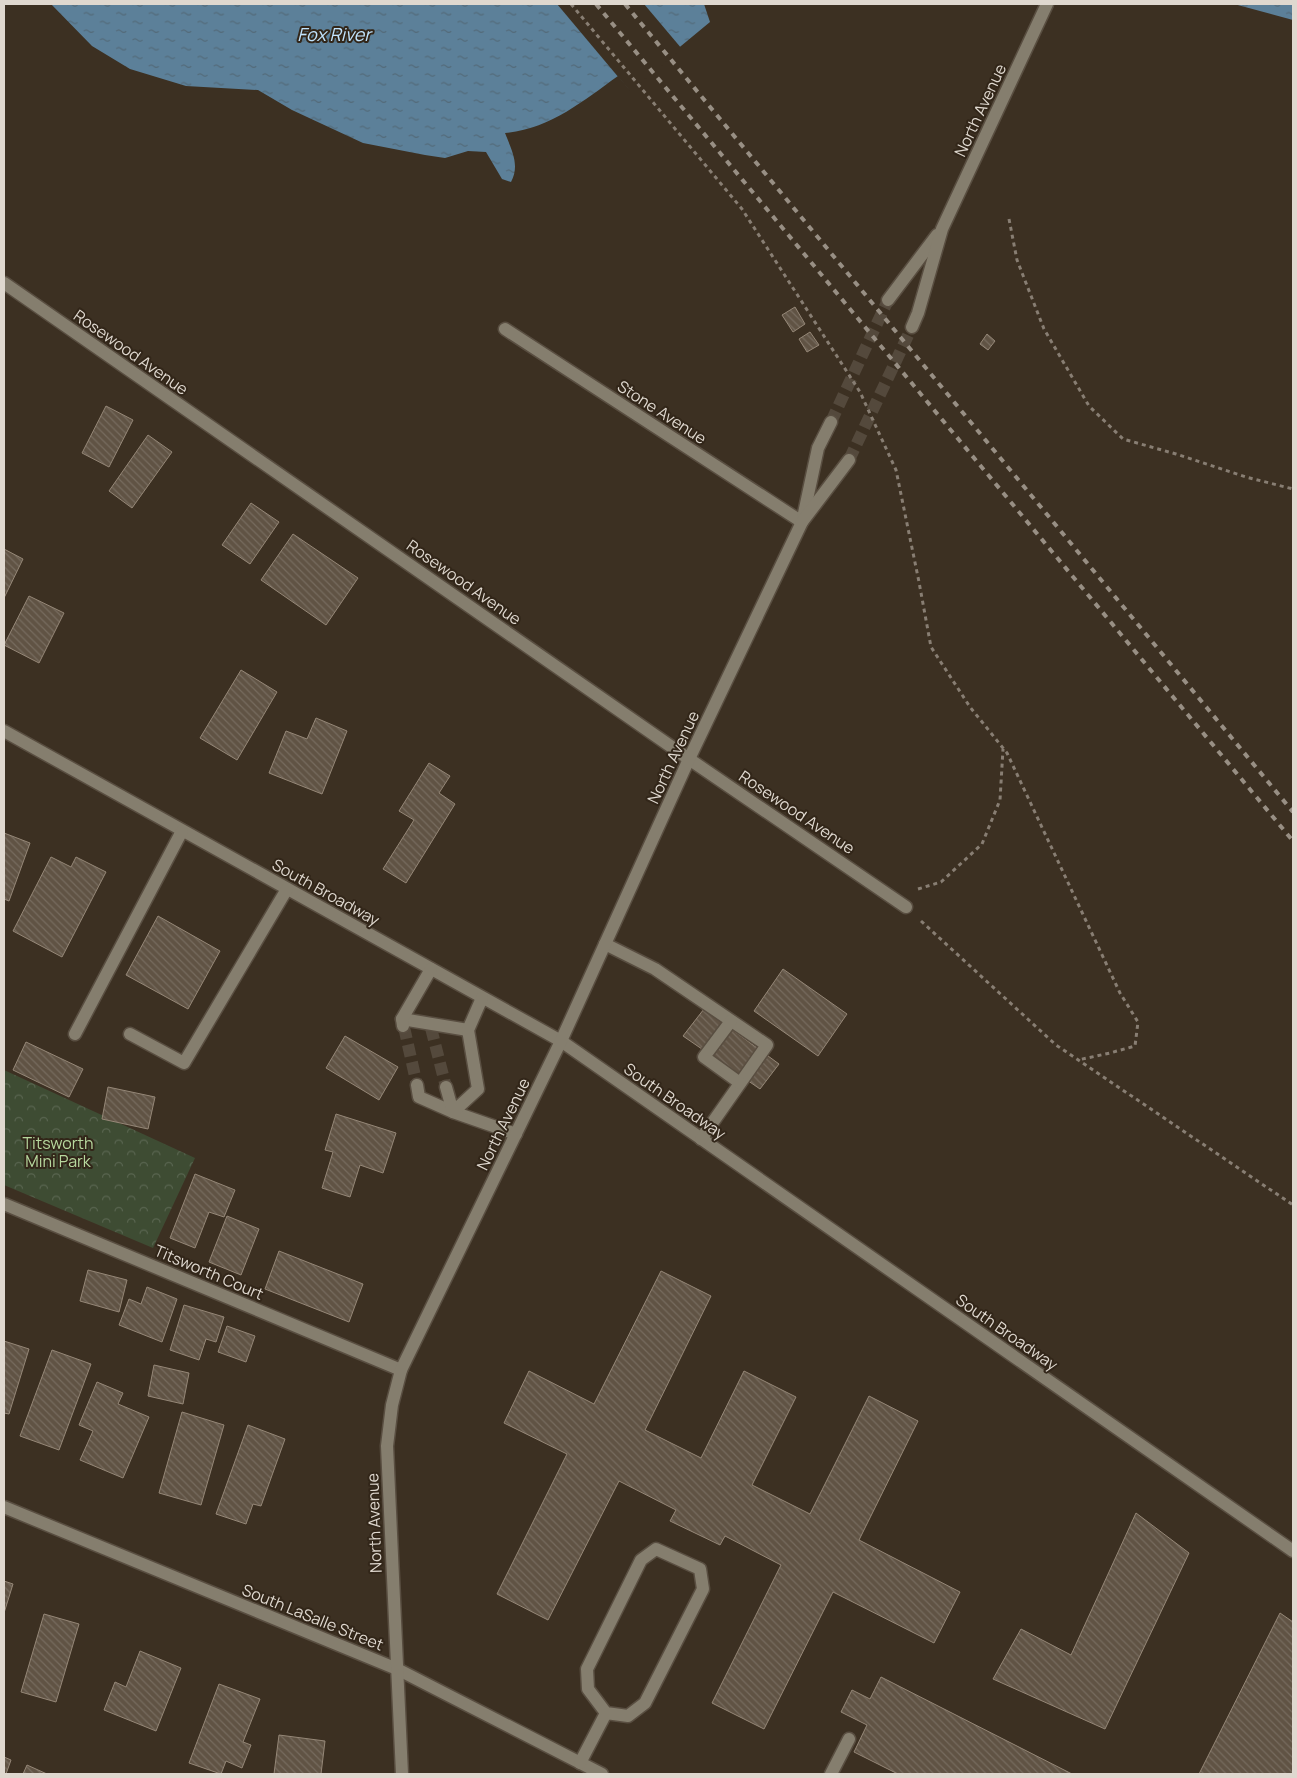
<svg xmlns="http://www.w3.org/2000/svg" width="1297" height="1778" viewBox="0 0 1297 1778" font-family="Manrope,sans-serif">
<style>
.park{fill:url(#park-crowns)}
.water{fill:url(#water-ripples)}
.pier{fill:#3c3022}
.building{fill:url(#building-back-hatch);stroke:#958777}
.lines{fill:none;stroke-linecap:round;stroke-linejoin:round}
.minor-tunnel{stroke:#54493c;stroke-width:12;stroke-dasharray:12 6;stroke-linecap:butt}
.minor-casing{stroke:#594e41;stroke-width:15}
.path{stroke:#887e73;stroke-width:3;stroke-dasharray:4 4;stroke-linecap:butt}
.minor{stroke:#857e6e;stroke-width:12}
.rail{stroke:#988f84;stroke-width:4;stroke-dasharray:6 6;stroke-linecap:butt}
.labels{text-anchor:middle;stroke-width:4;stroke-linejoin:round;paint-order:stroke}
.street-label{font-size:16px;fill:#dfd8cf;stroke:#322619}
.park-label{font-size:16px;fill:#b7d89e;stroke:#322619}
.water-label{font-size:18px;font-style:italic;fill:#c1e4fe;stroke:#322619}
</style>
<defs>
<pattern id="park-crowns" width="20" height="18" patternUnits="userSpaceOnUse" patternTransform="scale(1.25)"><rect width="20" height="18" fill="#3e4c33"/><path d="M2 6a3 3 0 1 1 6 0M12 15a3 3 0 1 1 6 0" fill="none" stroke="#596550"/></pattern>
<pattern id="water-ripples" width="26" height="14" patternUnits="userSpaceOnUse" patternTransform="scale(1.25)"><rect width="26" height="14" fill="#5c8099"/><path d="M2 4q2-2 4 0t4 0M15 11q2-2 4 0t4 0" fill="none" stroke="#536a79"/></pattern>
<pattern id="building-back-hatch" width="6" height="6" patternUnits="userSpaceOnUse" patternTransform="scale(1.25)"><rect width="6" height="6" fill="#605344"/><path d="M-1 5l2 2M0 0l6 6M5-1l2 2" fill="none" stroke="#766b5e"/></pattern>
</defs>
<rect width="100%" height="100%" fill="#3c3022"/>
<path class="park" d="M4,1070l191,88 -42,90 -149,-63z"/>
<g class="water">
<path d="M51,4h653l6,18 -81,67 -11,-13c-35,25 -68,53 -113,57 7,18 15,32 6,49l-9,-3 -16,-27 -18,-1 -23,7 -20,-3 -62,-12 -71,-33 -34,-20 -72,-4 -56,-17 -38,-23z"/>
<path d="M1234,4h59v16z"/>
</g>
<path class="pier" d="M557,4h87l38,45 -52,42z"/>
<g class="building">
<path d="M795,307l10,17 -12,8 -11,-17z"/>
<path d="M810,332l9,13 -12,7 -8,-13z"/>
<path d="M987,334l8,7 -7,9 -8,-6z"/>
<path d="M106,406l27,14 -24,47 -27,-14z"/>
<path d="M148,435l24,17 -40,56 -23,-17z"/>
<path d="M251,503l28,19 -29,42 -28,-19z"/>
<path d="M293,534l65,44 -32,47 -65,-45z"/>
<path d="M4,549l19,10 -19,39z"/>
<path d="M29,596l35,17 -25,50 -35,-18z"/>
<path d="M241,670l36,22 -40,68 -37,-22z"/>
<path d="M316,718l31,13 -25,63 -53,-21 17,-42 21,8z"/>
<path d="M429,763l21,13 -11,17 16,11 -49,79 -23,-14 31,-49 -15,-9z"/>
<path d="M4,833l26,10 -21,58 -5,-2z"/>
<path d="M51,857l20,10 5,-10 30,15 -44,85 -49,-26z"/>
<path d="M158,916l62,35 -32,58 -62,-34z"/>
<path d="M783,969l64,45 -29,42 -64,-45z"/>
<path d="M704,1009l75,55 -19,25 -77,-53z"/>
<path d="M345,1036l53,31 -19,33 -53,-32z"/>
<path d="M26,1042l57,27 -14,28 -56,-27z"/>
<path d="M108,1087l47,10 -7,32 -46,-10z"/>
<path d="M336,1114l60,19 -13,40 -23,-8 -10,32 -28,-9 11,-36 -8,-2z"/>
<path d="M195,1174l40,16 -11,27 -15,-5 -14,36 -25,-10z"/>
<path d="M227,1216l32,13 -18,46 -32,-13z"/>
<path d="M279,1251l84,33 -14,38 -84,-33z"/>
<path d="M88,1270l39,10 -8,32 -39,-11z"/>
<path d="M661,1271l50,25 -66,134 56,28 43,-87 52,26 -44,88 58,29 59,-118 49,25 -59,119 101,52 -26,51 -101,-51 -69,137 -52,-26 69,-138 -56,-29 -5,9 -50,-24 6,-11 -57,-29 -71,139 -51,-26 70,-140 -63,-31 25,-52 65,33z"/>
<path d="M147,1287l30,12 -15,43 -43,-17 10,-26 12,5z"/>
<path d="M184,1305l40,12 -8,25 -10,-3 -7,21 -29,-10z"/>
<path d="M227,1326l28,10 -9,26 -28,-10z"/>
<path d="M4,1341l25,8 -20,65 -5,-1z"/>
<path d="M52,1350l39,14 -32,86 -39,-14z"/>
<path d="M154,1365l35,8 -6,31 -35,-8z"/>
<path d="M97,1382l26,11 -5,11 31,13 -26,61 -43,-18 13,-29 -14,-6z"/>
<path d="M182,1412l42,13 -23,80 -42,-12z"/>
<path d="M248,1425l37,14 -24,67 -8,-2 -7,20 -30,-10z"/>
<path d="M1136,1513l53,40 -84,176 -112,-50 28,-50 50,26z"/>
<path d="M4,1581l9,3 -9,29z"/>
<path d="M1280,1613l13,9v152h-94z"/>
<path d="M44,1614l35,10 -23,78 -35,-10z"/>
<path d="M140,1651l41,17 -25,63 -52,-21 11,-28 11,5z"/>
<path d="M881,1677l191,97h-174l-44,-22 13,-27 -26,-13 11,-22 18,9z"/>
<path d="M219,1684l41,15 -17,43 8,3 -9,23 -16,-7 -5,13 -32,-11z"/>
<path d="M279,1735l46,6 -4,33h-47z"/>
<path d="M4,1757l7,3 -5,14h-2z"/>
<path d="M27,1765l20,9h-24z"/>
</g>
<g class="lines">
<g class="minor-tunnel">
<path d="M831,422l57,-122"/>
<path d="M849,460l63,-133"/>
<path d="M404,1027l13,58"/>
<path d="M431,1028l15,59"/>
</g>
<defs>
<g id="minor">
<path d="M4,283l685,476 217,148"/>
<path d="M888,300l49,-65"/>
<path d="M912,327l6,-14 24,-84 105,-225"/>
<path d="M505,329l297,193"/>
<path d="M803,518l15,-70 13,-26"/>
<path d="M4,731l557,310 732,510"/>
<path d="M605,944l50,25 112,76 -66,94"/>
<path d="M402,1019l66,11"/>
<path d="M731,1021l-27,36 36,26"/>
<path d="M403,1026l-1,-7 29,-50"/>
<path d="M75,1034l107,-203"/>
<path d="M130,1034l54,29 103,-174"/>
<path d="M417,1085l2,12 34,15 63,22"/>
<path d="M446,1087l7,25 25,-23 -10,-59 14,-32"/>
<path d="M4,1204l397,166"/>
<path d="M4,1507l393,162 205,105"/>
<path d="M580,1763l26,-50 -18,-24 -1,-20 54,-109 15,-11 44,20 3,20 -58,114 -17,13 -22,-3"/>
<path d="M402,1774l-15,-328 5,-41 9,-35 160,-329 128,-282 113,-237 47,-62"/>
<path d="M831,1774l18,-35"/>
</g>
</defs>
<use href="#minor" class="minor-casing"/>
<g class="path">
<path d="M571,4l171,205 118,183 36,78 23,112 12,65 39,60 37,46 113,240 18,29 -3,24 -25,7 -32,7"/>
<path d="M1009,219l8,41 27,69 45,77 34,33 53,15 70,23 47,12"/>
<path d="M918,889l23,-7 41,-38 18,-44 3,-51"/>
<path d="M921,921l135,124 237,160"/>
</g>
<use href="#minor" class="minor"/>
<g class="rail">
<path d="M596,4l697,837"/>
<path d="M625,4l668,808"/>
</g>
</g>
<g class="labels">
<g class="street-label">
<text transform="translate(980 110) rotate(-65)" y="6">North Avenue</text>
<text transform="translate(131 352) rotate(35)" y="6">Rosewood Avenue</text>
<text transform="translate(662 412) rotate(33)" y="6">Stone Avenue</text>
<text transform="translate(464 582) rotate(35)" y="6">Rosewood Avenue</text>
<text transform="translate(673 757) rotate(-65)" y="6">North Avenue</text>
<text transform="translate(797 812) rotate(34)" y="6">Rosewood Avenue</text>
<text transform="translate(326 892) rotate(29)" y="6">South Broadway</text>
<text transform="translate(675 1101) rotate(35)" y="6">South Broadway</text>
<text transform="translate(503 1124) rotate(-64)" y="6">North Avenue</text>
<text transform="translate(209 1272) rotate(23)" y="6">Titsworth Court</text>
<text transform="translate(1007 1332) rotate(35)" y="6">South Broadway</text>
<text transform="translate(374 1523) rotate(-92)" y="6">North Avenue</text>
<text transform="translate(313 1617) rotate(22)" y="6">South LaSalle Street</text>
</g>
<g class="park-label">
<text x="58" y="1149">Titsworth<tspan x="58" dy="18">Mini Park</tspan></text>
</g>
<g class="water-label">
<text x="334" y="41">Fox River</text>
</g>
</g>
<rect width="1297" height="1778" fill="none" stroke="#dfd8cf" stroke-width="10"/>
</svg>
